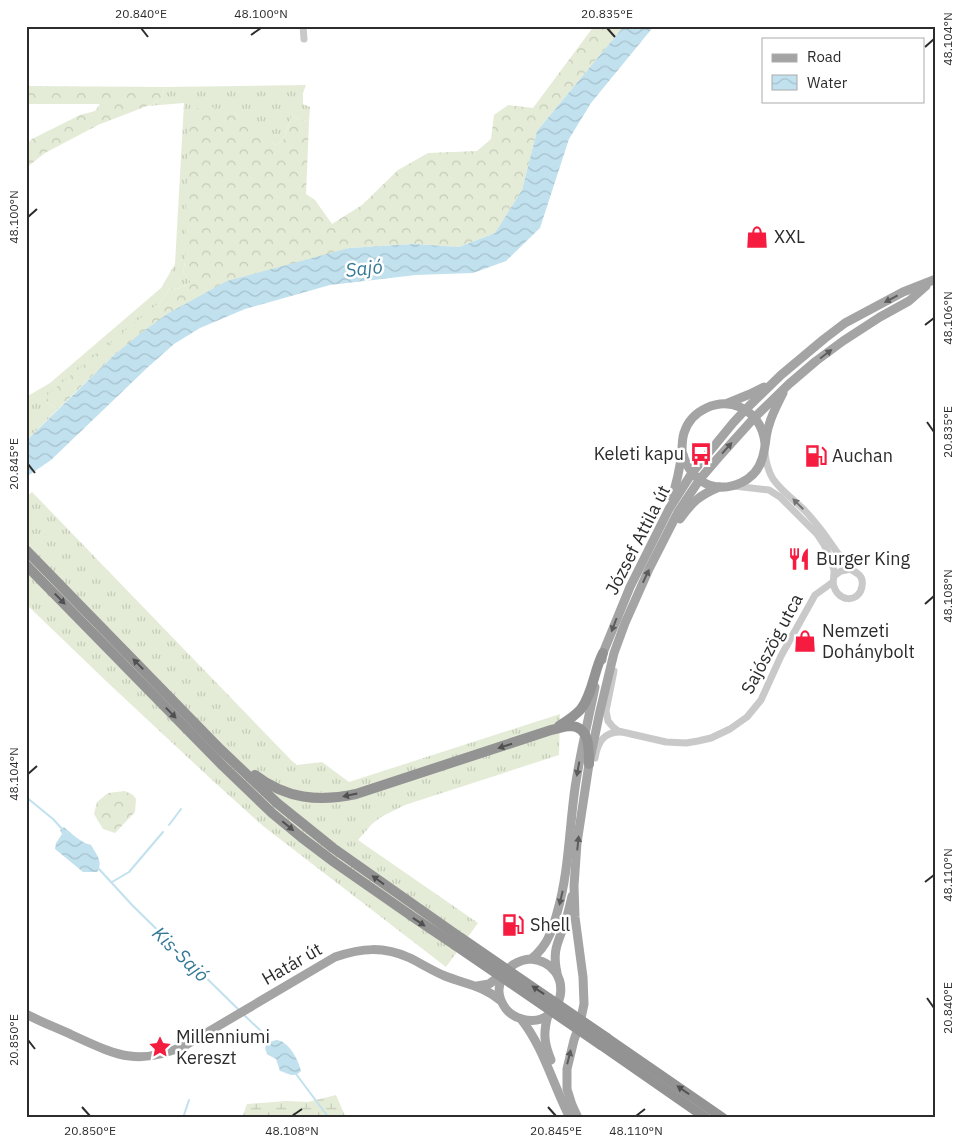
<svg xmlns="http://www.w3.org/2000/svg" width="962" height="1144" viewBox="0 0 962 1144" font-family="'IBM Plex Sans',sans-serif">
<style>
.grass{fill:url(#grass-tufts)}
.forest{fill:url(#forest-crowns)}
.wetland{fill:url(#wetland-marsh)}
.water{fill:url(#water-waves)}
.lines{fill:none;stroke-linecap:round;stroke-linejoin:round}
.stream{stroke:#c1e1ee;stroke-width:2}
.minor{stroke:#c9c9c9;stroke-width:7}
.major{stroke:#a4a4a4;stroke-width:9}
.highway{stroke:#939393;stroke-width:10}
.highway-bridge{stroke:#939393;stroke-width:10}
.oneway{fill:#5c5c5c}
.oneway2{fill:#737373}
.oneway3{fill:#505050}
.ticks{fill:none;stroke:#2c2c2c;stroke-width:2}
.labels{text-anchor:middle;stroke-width:5;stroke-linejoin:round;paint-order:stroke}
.poi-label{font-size:18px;fill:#2c2c2c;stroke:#fff;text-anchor:start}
.street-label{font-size:18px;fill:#2c2c2c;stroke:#fff}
.water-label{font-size:19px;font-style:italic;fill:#337895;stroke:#fff}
.neatline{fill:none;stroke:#2c2c2c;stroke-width:2}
.ticks-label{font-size:12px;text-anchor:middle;fill:#2c2c2c}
</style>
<defs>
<pattern id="grass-tufts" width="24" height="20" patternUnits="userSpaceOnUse" patternTransform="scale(1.25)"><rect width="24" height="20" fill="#e4ecd7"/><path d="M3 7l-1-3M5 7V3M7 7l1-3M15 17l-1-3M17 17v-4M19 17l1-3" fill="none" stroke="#c4cbb9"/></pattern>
<pattern id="forest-crowns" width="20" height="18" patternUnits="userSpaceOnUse" patternTransform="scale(1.25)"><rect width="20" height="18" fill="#e4ecd7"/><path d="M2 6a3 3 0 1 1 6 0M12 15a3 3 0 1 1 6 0" fill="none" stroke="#c4cbb9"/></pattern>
<pattern id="wetland-marsh" width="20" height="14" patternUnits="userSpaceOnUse" patternTransform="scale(1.25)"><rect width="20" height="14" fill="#e4ecd7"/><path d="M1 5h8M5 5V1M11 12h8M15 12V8" fill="none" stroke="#c4cbb9"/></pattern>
<pattern id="water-waves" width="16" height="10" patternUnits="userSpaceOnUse" patternTransform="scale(1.25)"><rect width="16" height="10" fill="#c1e1ee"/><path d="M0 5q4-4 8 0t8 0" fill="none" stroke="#a6c1cc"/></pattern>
</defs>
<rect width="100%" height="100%" fill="#fff"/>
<g class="grass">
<path d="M306,85l-3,8v11l7,3 -1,15 -17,-6 -9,24 -7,5 -17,-7 -25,-26 -49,150 -2,10 8,10 -13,7 -8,-1 -10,14 -114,100 12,7 -32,32v-44l24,-14 111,-95 14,-24 9,-161 -37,3 14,-7 4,-12z"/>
<path d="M32,492l259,268 6,5 25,-3 27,20 211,-68 -1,41 -154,50 -24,12 -9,7 -14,16 120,83 -32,44 -183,-141 -51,-46 -106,-99 -80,-77v-107z"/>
</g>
<g class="forest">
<path d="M594,26h30l-87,105 -15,59 -27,43 -36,14 -45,-3 -65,4 -182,66 -53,41 -56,54 -12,-7 2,-8 112,-92 10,-14 8,1 13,-7 -8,-10 2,-10 3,-140 2,-8 2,-4 9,-3 5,-1 28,6 25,25 17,8 7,-5 9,-24 17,6 -3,72 9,6 17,24 30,-19 36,-35 30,-17 49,-2 14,-12 3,-24 14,-10 25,3z"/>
<path d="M26,86l139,1 -4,12 -14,7 -49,19 -53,28 -19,15v-24l6,-5 48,-24 15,-4 5,-7h-74z"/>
<path d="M125,791l8,4 3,4 -1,13 -20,21 -12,-4 -9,-15 3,-12 11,-9z"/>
</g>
<path class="wetland" d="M336,1095l10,23h-104l5,-14 39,-3 22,1z"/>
<g class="water">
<path d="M624,26h30l-63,77 -22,36 -29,89 -34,33 -33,12 -57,2 -86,10 -85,24 -45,19 -26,16 -27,24 -96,92 -25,17v-36l88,-86 27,-22 26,-19 60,-33 122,-33 65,-4 45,3 36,-14 27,-43 15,-59z"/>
<path d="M64,827c8,7 16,15 27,18 5,9 13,17 6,27h-14l-28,-23 1,-6 6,-9 -2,-4z"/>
<path d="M276,1040c2,0 8,2 8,3 8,5 15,19 17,28 -8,8 -13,2 -21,0l-4,-12 -9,-5 -2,-6 2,-5z"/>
</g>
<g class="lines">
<g class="stream">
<path d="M26,797l27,22 10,11"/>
<path d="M169,825l12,-16"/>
<path d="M99,869l34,37 107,105"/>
<path d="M112,882l17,-10 34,-40"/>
<path d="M243,1014l19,18 9,11"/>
<path d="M296,1074l33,44"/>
<path d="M183,1118l6,-18"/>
</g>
<g class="minor">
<path d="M303,26l1,13"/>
<path d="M765,453c1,9 3,18 8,26 9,13 24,23 35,35 6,7 12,14 17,21 6,8 11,17 18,25 2,3 5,7 7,9 7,4 14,7 12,17 -2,17 -26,18 -29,-4"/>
<path d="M834,576l7,-5 10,-2"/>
<path d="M614,671l-8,40 2,10 5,6 5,4 48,11 20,1 12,-2 13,-3 19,-9 17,-12 14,-17 20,-44 34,-61 18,-13 1,-6v-6l-6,-18 -5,-9 -6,-9 -37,-37 -11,-7 -35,-4"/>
<path d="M595,758c3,-16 8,-26 26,-26"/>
</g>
<g class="major">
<path d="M728,403l22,-9 14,-7"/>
<path d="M683,454c3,13 13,26 26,31 22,7 47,-5 53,-26 4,-11 3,-23 7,-34 3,-11 9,-22 14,-32"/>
<path d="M672,497c5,-15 8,-30 10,-45 0,-7 0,-13 2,-19 7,-23 34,-35 56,-26 15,7 23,20 25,36"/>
<path d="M680,519c12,-17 20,-24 39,-32"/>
<path d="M602,660l1,-7 27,-66 39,-78 23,-36 41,-50 12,-13 36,-35 43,-36 21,-16 58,-31 33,-13"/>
<path d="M531,959c47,5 34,72 -9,60 -7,-2 -12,-5 -16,-10 -17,-22 0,-49 25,-50 4,-3 8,-7 11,-11 8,-10 12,-23 15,-35 12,-41 12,-83 18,-125 5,-34 13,-67 20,-101"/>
<path d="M557,973c-5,-23 1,-30 8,-50 3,-9 5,-18 7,-27"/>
<path d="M477,986l12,-2 14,-10"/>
<path d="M26,1014c15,8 31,14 46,21 44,20 66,32 114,10l149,-88c27,-9 48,-11 75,1 12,6 23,13 35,18 20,8 39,10 56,25"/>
<path d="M548,1015c-5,18 -4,28 3,45"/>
<path d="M521,1019c23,29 32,66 49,99"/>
<path d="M578,1118l-6,-13 -5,-16v-20l7,-29 6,-17 4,-19 -1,-27 -8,-60 -1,-31 3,-43 12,-79 11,-53 14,-58 11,-30 24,-54 29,-57 22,-33 18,-21 36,-40 35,-34 27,-23 27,-20 37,-24 29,-16 17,-15"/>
</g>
<g class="highway">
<path d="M26,550l194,199 57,54 56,45 128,90"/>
<path d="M26,565l197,201 49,47 29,24 33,25 79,55 42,28"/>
<path d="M559,726c8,-5 16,-10 22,-17 12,-16 13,-39 22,-56"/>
<path d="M255,775c31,24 64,27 101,19l195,-64c6,-1 13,-4 20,-4 19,1 18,24 18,38"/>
<path d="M607,1038l116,80"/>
<path d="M601,1045l105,73"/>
</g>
<g class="highway-bridge">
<path d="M461,938l146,100"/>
<path d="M455,945l146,100"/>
</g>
</g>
<defs><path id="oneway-solid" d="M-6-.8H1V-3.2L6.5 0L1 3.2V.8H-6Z" transform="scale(1.25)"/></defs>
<g class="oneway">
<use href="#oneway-solid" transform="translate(891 299) rotate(152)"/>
<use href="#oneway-solid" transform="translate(826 354) rotate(-37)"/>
<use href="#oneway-solid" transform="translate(727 448) rotate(-48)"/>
<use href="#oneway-solid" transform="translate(646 576) rotate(-65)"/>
<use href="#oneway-solid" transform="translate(614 625) rotate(111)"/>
<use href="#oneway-solid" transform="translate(578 769) rotate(100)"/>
<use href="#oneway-solid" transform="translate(578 843) rotate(-84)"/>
<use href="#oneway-solid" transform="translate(561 898) rotate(103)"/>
<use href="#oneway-solid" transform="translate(569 1057) rotate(-76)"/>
</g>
<use class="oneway2" href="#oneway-solid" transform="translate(798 504) rotate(-135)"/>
<g class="oneway3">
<use href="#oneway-solid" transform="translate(60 599) rotate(46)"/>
<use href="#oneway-solid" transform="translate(138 664) rotate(-134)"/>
<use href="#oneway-solid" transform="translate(171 713) rotate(46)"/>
<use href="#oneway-solid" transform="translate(505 746) rotate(162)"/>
<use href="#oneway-solid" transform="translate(350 795) rotate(168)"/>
<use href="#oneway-solid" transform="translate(288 826) rotate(40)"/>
<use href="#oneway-solid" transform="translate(378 880) rotate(-144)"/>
<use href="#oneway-solid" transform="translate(419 922) rotate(34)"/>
<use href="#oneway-solid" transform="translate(538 990) rotate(-146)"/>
<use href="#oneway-solid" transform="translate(683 1090) rotate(-145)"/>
</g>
<path class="ticks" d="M141,28l7,9M607,28l8,9M251,35l10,-7M925,47l9,-8M28,217l9,-8M925,325l9,-7M927,422l7,10M28,464l7,9M925,604l9,-8M28,774l9,-8M925,882l9,-7M927,998l7,10M28,1040l7,9M82,1107l8,9M548,1107l8,9M292,1116l10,-7M636,1116l9,-7"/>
<defs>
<symbol id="shop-bare" viewBox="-9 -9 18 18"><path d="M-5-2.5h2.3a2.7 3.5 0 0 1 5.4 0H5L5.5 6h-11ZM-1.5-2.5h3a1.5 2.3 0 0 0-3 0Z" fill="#f51c40" stroke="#fff" stroke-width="2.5" paint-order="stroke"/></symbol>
<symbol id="bus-bare" viewBox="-9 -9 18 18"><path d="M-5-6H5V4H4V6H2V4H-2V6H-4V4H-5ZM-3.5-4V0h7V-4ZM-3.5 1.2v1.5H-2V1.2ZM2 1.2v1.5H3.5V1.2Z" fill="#f51c40" stroke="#fff" stroke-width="2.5" paint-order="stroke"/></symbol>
<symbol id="fuel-bare" viewBox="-9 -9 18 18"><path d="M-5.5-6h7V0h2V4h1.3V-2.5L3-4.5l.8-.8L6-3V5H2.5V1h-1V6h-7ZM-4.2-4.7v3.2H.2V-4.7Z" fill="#f51c40" stroke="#fff" stroke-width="2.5" paint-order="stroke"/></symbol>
<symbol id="restaurant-bare" viewBox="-9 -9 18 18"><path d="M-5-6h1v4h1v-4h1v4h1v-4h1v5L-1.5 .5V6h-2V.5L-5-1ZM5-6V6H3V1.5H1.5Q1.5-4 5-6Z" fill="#f51c40" stroke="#fff" stroke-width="2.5" paint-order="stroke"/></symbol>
<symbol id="sight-bare" viewBox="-9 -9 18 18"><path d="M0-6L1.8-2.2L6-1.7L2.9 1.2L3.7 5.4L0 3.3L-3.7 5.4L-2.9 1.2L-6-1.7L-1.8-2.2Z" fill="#f51c40" stroke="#fff" stroke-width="2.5" paint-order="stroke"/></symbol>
</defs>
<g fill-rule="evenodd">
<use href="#shop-bare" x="741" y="221" width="32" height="32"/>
<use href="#bus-bare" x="685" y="438" width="32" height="32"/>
<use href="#fuel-bare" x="800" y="440" width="32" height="32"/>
<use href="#restaurant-bare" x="783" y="543" width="32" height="32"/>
<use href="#shop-bare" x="789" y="625" width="32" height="32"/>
<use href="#fuel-bare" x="497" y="909" width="32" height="32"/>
<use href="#sight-bare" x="144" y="1031" width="32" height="32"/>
</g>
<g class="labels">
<g class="poi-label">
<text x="774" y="243">XXL</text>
<text x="684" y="460" text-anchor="end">Keleti kapu</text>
<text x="832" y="462">Auchan</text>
<text x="816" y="565">Burger King</text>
<text x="822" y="637">Nemzeti<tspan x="822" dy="21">Dohánybolt</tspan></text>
<text x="530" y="931">Shell</text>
<text x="176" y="1043">Millenniumi<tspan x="176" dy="21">Kereszt</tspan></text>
</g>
<g class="street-label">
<text transform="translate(638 540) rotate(-63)" y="6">József Attila út</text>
<text transform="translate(772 644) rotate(-62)" y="6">Sajószög utca</text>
<text transform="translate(292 964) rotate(-30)" y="6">Határ út</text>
</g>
<g class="water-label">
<text transform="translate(364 268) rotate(-6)" y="7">Sajó</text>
<text transform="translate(181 954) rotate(44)" y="7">Kis-Sajó</text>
</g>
</g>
<rect width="962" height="1144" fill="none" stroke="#ffffff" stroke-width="55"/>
<rect x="762" y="38" width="162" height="65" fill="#ffffff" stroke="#ababab"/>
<rect x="772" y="54" width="25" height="8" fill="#a4a4a4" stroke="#ababab"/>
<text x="807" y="62" font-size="15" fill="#2c2c2c">Road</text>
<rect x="772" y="75" width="25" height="15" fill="url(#water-waves)" stroke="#ababab"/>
<text x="807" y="88" font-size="15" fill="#2c2c2c">Water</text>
<rect x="28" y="28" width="906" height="1088" class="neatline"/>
<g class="ticks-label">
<text x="141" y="18">20.840°E</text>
<text x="261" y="18">48.100°N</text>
<text x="607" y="18">20.835°E</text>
<text transform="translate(948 39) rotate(-90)" y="4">48.104°N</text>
<text transform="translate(14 217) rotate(-90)" y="4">48.100°N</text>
<text transform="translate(948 318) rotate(-90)" y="4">48.106°N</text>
<text transform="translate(948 432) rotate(-90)" y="4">20.835°E</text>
<text transform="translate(14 464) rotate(-90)" y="4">20.845°E</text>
<text transform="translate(948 596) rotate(-90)" y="4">48.108°N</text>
<text transform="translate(14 774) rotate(-90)" y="4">48.104°N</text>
<text transform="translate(948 875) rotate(-90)" y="4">48.110°N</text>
<text transform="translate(948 1008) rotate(-90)" y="4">20.840°E</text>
<text transform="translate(14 1040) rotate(-90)" y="4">20.850°E</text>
<text x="90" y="1135">20.850°E</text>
<text x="292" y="1135">48.108°N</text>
<text x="556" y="1135">20.845°E</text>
<text x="636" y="1135">48.110°N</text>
</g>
</svg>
